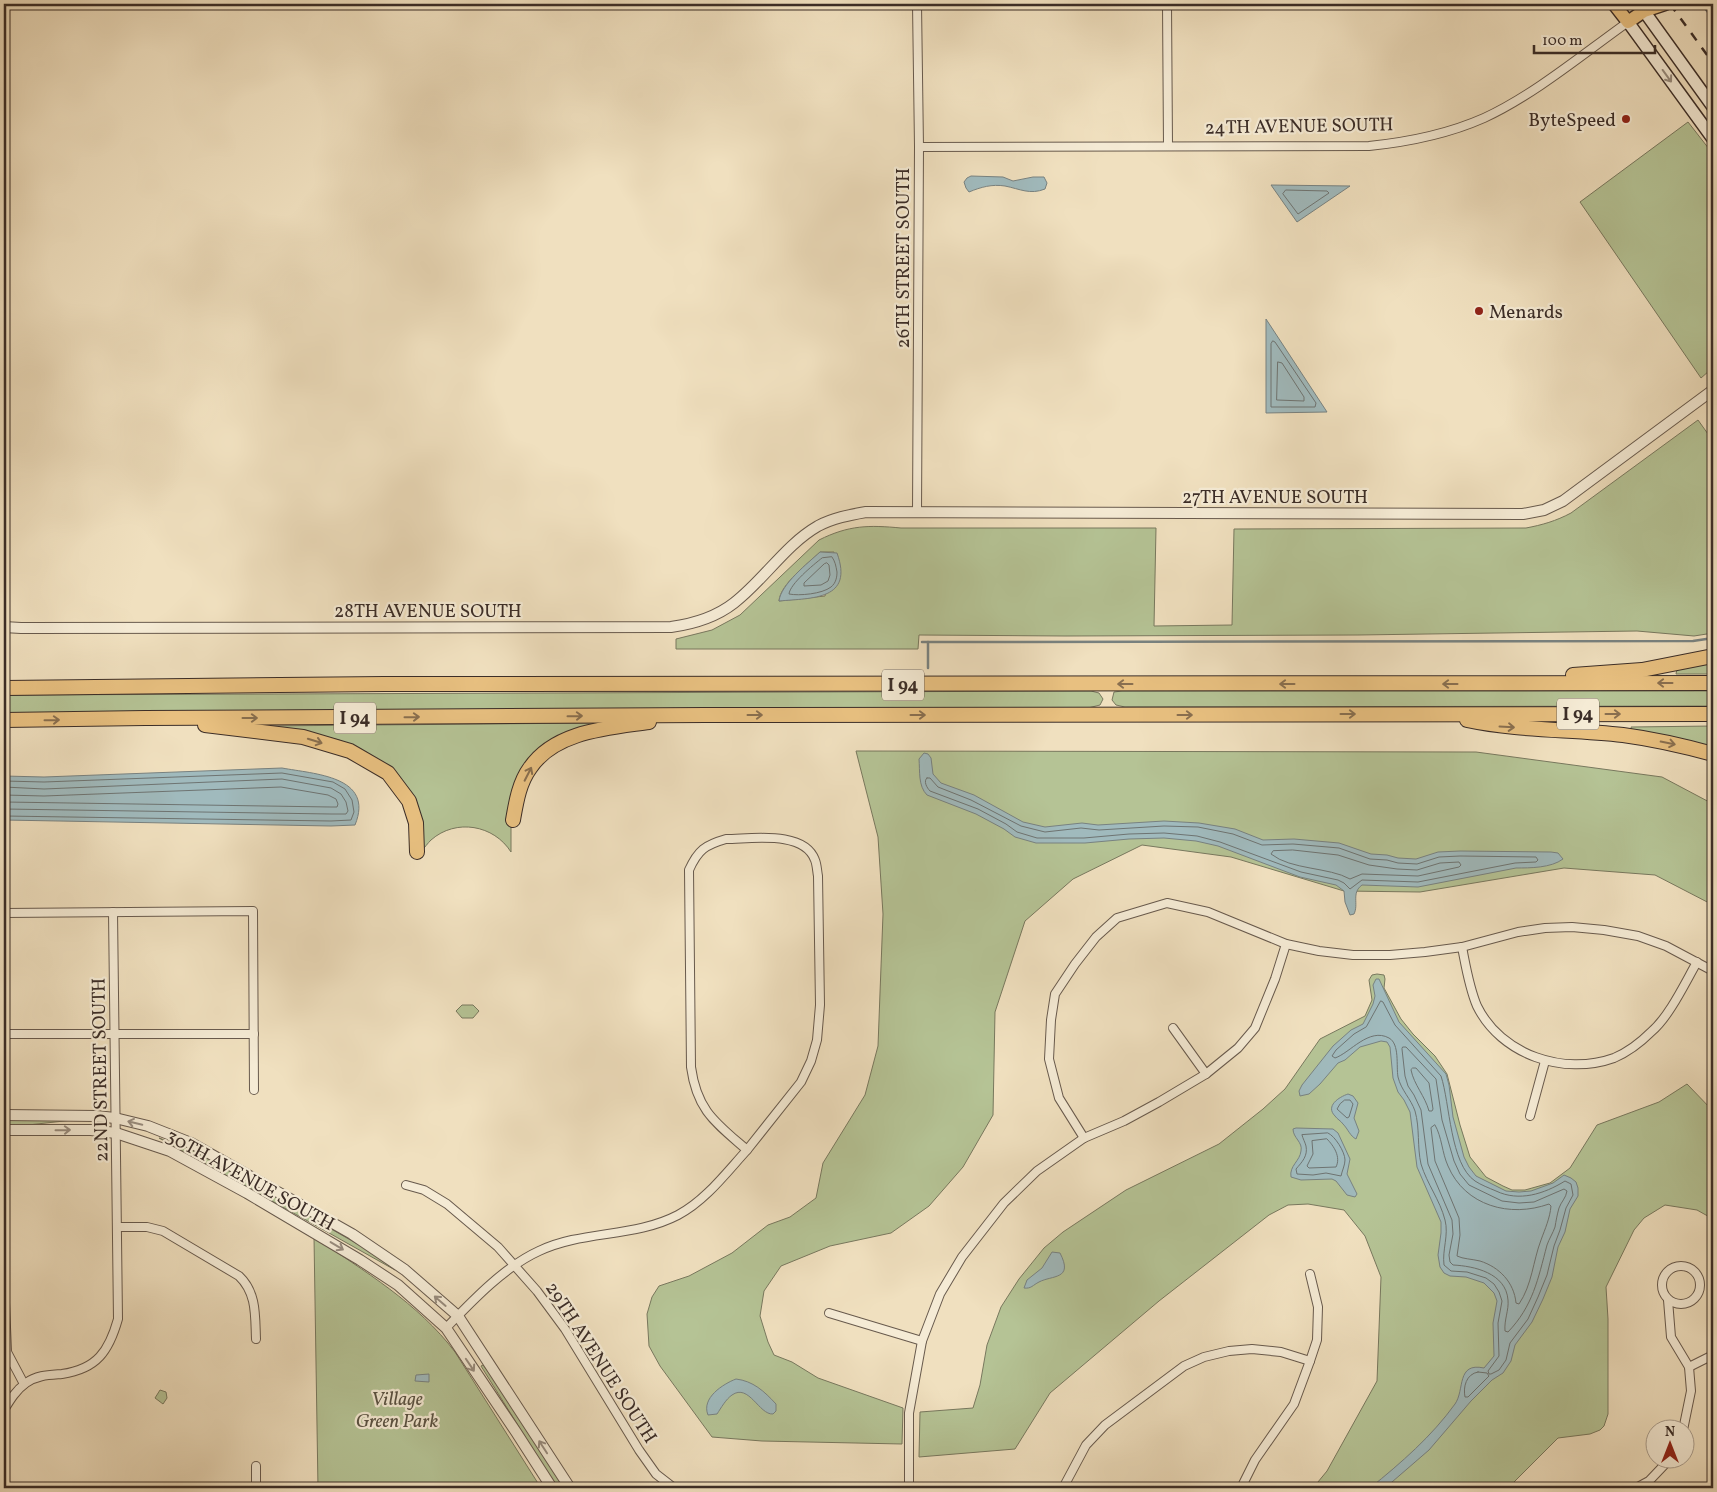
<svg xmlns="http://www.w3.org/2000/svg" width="1717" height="1492" viewBox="0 0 1717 1492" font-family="Vollkorn,serif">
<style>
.green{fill:#b5c395;stroke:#78785e;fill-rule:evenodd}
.water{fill:#a0babd;stroke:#788281}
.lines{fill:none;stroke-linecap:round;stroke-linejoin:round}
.shore{stroke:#6e7472;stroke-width:1}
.stream{stroke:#788281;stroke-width:2.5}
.minor-casing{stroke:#685a4d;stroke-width:10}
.tertiary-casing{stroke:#685a4d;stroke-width:12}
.secondary-casing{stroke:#3b2d27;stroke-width:14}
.primary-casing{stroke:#3b2d27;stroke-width:15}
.motorway-casing{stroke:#3b2d27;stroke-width:16}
.minor{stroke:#f5ebd5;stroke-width:8}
.tertiary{stroke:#f5ebd5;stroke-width:10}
.secondary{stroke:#f5ebd5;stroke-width:11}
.primary{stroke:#e8c080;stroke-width:12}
.motorway{stroke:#e8c080;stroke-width:14}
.rail{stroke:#3b2d27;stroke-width:2.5;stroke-dasharray:9 9;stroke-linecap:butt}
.oneway{stroke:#988c7e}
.oneway2{stroke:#896f4f}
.poi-dot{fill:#8f2418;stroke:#f5ebd5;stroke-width:2}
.labels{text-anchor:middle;stroke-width:4.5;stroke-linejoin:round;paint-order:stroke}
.shield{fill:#f5ebd5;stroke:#73665b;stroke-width:1}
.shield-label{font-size:18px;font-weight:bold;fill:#3b2d27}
.poi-label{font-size:19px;fill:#3b2d27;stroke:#f5ebd5;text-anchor:end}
.street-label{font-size:19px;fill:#3b2d27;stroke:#f5ebd5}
.park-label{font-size:19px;font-style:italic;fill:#5a5242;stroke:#f5ebd5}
</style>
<rect width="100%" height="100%" fill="#f0e0bf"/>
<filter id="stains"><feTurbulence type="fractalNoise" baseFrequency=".004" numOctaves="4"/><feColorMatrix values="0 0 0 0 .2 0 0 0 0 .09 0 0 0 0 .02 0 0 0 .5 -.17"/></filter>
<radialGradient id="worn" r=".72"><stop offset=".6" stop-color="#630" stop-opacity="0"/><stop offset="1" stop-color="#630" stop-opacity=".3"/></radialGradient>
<g class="green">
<path d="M1688,122l25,32v209l-4,8 -8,7 -121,-176z"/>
<path d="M1698,420l15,21v192l-19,3 -57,-5 -279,4 -293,1 -146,-1 -1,14h-242v-10l36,-9 28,-15 79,-75c30,-15 50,-15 82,-12h255l-2,98 78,-1 2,-96 292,-1c16,-3 30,-7 45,-15zM820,552h14l-9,44 -46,5c1,-17 30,-38 41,-49z"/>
<path d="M1713,661v13h-37l1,-5z"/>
<path d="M1091,691l8,2 4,6 -3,6 -12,3 -1084,5v-18z"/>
<path d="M1122,691h591v15l-588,1 -9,-2 -4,-5 2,-8z"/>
<path d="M594,723l6,1 -28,7 -17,6 -15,13 -29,60v42c-17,-27 -55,-34 -80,-12 -3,3 -7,8 -10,12l1,-12 -40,-78 -21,-13 -22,-9 -28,-7 -48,-7z"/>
<path d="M1713,726v22l-81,-17 -1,-4z"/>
<path d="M856,751l620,1 186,25 51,27v101l-58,-30 -91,-7 -144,24 -76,-1 -113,-34 -89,-12 -69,34 -48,42 -30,91 -2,103 -30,52 -34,39 -38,27 -61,13 -49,20 -17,25 -4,25 8,26 6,13 18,7 26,16 85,30 -1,36 -140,-3 -50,-4 -52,-71 -11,-20 -2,-32 5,-17 7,-11 30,-10 43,-23 36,-28 22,-8 26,-19 7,-35 42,-68 13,-49 5,-132 -5,-77z"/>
<path d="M1377,974l7,1 1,4 -1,9 17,31 12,15 22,22 12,18 13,51 10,32 16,20 17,9 9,4h13l25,-7 20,-15 27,-43 62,-23 28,-18 26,27v108l-16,-9 -32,-5 -21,13 -10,12 -28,57 2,32v95l-4,12 -4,4 -10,4 -32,4 -50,50h-195l14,-17 50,-90 4,-104 -16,-41 -21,-26 -36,-6 -20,1 -19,10 -110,86 -109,92 -35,56 -96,8 1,-45 53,-4 7,-23 7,-40 14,-38 18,-28 25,-31 19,-16 63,-42 93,-46 44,-35 22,-20 35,-50 45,-23 7,-16 -3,-20 3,-5z"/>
<path d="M462,1005h11l6,6 -6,7h-11l-6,-7z"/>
<path d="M4,1119l69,1 -45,5h-24z"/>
<path d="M159,1138l40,15 174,100 23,16 -1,1 -205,-115z"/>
<path d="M314,1237c50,34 104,66 141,115l86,136h-223z"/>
<path d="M483,1365l16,20 64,100 -1,3h-5l-76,-122z"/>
<path d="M160,1390l6,2 1,6 -4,6 -8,-6z"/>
</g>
<g class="water">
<path d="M971,176l32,1 10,4 20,-4h11l3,6 -2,6c-15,6 -25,0 -40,-3 -13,-2 -24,1 -36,6l-3,-4 -2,-6 3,-4z"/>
<path d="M1271,185l79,1 -53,36z"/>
<path d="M1266,319l61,93 -61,1z"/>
<path d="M820,552l17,1c17,47 -24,45 -58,48 2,-17 29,-38 41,-49z"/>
<path d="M924,753l4,1 3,4 2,16 8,9 33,12 49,27 22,5 37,-4 16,2 66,-4 35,2 36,6 28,11 31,-1 45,4 32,11 16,1 11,3 18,1 22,-7 22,-1 91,1 7,1 5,6c-12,9 -33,9 -47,9l-98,19 -56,-2c-11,8 -3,19 -8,29l-4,1 -5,-13 -1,-11 -8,-6 -36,-8 -82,-31 -22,-5 -32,-3 -35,1 -44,4h-49l-21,-6 -11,-8 -28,-15 -49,-19c-9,-9 -7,-24 -8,-36z"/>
<path d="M282,768c32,6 93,8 73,57l-24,1 -327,-6v-44l40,1z"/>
<path d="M1376,979h3l20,43 47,52 3,11 4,32 11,40 5,10 7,9 30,15 13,1 12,-1 22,-8 11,-8 7,3 5,4 2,6v8l-8,13 -5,23 -7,15 -6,30 -9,22 -11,23 -17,23 -4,16 -8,12 -11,7 -21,21 -42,49 -44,38h-15c31,-25 62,-52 85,-84 10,-14 1,-42 29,-36l10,-12 -1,-33 4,-22 -3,-8 -10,-10 -18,-6 -16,-1 -6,-3 -4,-6 -2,-12 3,-22v-11l-24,-55 -7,-55 -6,-12 -6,-8 -5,-14 -3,-31 -3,-5 -6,-1 -21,6 -15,13 -7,3 -18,21 -11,10 -9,2 -1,-5 3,-6 31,-39 18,-16 12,-6 10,-20 2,-8 -2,-11z"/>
<path d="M1348,1094l5,2 5,7 -4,15 5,13 -3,8c-6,-3 -8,-10 -13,-15 -2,-3 -6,-5 -8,-8 -10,-10 4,-19 13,-22z"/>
<path d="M1296,1128l37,1 5,4 12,26 -3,15 10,20 -2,3 -8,-2 -11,-14 -4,-2 -31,1 -10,-3c-2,-11 9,-16 10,-26 2,-9 -8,-13 -8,-22z"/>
<path d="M1052,1252l8,1c14,27 -8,22 -21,29 -6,3 -8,7 -15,6l3,-8 15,-12z"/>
<path d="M429,1374v8l-14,-1 1,-6z"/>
<path d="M736,1379c17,2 28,12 40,25v7l-3,3c-14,1 -24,-31 -41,-19 -6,4 -11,13 -15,19l-9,1c-7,-17 15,-31 28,-36z"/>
</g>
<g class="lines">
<g class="shore">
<path d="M1286,190l41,1 2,2 -31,21 -15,-20z"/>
<path d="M1273,341l2,1 41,61 -1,4h-44v-63z"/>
<path d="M1278,362l4,1 22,34v4l-27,-1z"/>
<path d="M832,557c3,4 4,9 5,15 0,5 -1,11 -6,15 -9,7 -32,9 -42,7 1,-10 24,-29 33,-36z"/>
<path d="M827,563l2,2 1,10 -2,6 -7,4 -17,1v-3l20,-19z"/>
<path d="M927,778h3l8,9 33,13 50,26 24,6 36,-4 18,2 65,-4 34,1 35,7 29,11 31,-1 46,4 31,11 17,1 11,3 19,1 22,-7 21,-1 76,1 2,3 -2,2 -21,1 -97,19 -56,-2 -12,9 -6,-6 -6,-3 -37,-8 -81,-30 -23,-6 -33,-3 -35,1 -45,4h-47l-20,-6 -11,-8 -28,-15 -48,-18c-3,-3 -7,-10 -3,-13z"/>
<path d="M4,781l40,1 238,-9 51,9 12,7 7,11 2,12 -3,8 -20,1 -327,-5"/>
<path d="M4,787l40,2 238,-10 49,9 10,6 5,8 2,9 -2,3h-15l-327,-5"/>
<path d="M4,795l40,1 237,-9 47,8 8,4 2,5 -1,3h-6l-327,-5"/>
<path d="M1293,850l45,5 31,10 28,4 20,1 23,-7 19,-1 2,3 -2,2 -41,9 -56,-2 -12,5c-21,-12 -59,-9 -79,-25l2,-3z"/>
<path d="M1381,1001l2,1 12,23 46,51c9,27 9,88 34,105 6,4 14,7 21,10 23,11 48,3 69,-10l6,3 2,11 -7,13 -6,22 -6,16 -7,29 -9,22 -10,22 -18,24 -4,17 -7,10 -8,4h-2l-1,-3 11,-15 -1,-33 4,-22 -3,-9 -5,-8 -8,-6 -19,-6 -16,-1 -7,-6c-2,-15 5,-30 1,-45 -5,-20 -18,-36 -24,-56 -4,-17 -1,-36 -6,-53 -4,-12 -14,-21 -17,-34 -2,-11 2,-33 -9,-39 -20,-11 -39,15 -54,20l-3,-2 4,-6 18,-16 12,-7z"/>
<path d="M1403,1047h3l30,32 6,41 12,41 6,13 9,11 33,16 17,2 15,-1 30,-13 3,2c-1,7 -6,11 -8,17 -2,7 -3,13 -4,19 -2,6 -6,12 -8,18 -9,34 -14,61 -39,87l-3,-1c-1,-11 4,-21 3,-31 -2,-27 -34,-34 -55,-35l-3,-3 -1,-7 4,-21 -1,-14 -24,-56 -7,-54 -7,-15 -6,-9 -3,-10 -3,-27z"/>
<path d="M1413,1068h3l13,15 4,26 -1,2h-3c-4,-15 -15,-26 -18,-41z"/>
<path d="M1345,1100h5l3,4 -4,13 -2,1 -10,-9 3,-5z"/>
<path d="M1435,1125c7,12 7,28 13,41 17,40 62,52 101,38l2,2c-1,12 -6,23 -10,34 -8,21 -9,45 -22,64l-3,-1c-2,-21 -17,-36 -36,-42 -8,-2 -17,-2 -23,-5l3,-21 -1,-17 -24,-57 -4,-33z"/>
<path d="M1328,1133c7,3 17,19 17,27 0,5 -3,11 -4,16l-15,-3 -13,2 -16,-1 -1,-5c6,-7 12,-13 10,-23 -1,-4 -3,-7 -4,-11z"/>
<path d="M1327,1139c7,7 14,18 9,28l-27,1 -2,-2 6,-12 -1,-13z"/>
<path d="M1478,1372l9,1 2,3 -21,21h-3c-2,-10 1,-23 13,-25z"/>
</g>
<g class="stream">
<path d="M1702,4l11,15"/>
<path d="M922,642l771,-1 20,-3"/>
<path d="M928,642v26"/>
</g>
<defs>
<g id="minor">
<path d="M917,4l2,143 -2,366"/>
<path d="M1167,4l1,142"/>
<path d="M919,147l450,-1c39,-4 79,-12 115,-28 50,-23 99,-64 144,-96"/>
<path d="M726,839c25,0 78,-9 89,21 2,5 2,11 3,16l2,129 -3,35 -6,21 -10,21 -54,68c-31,-27 -50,-39 -56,-83l-2,-197c9,-20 16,-25 37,-31z"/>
<path d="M4,913l249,-2 1,179"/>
<path d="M1462,947c4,20 7,40 15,59 24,49 87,70 137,52 14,-6 27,-16 37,-26 18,-15 34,-49 46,-70"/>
<path d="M1173,1028l33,46"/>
<path d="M4,1034h250"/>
<path d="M1530,1116l15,-55"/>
<path d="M1084,1138l-25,-40 -10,-39 2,-39 4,-26 20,-30 21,-27 21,-19 50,-15 41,9 78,32 33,7 34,4h37l35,-3 37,-5 56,-15 27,-4 27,-1 32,3 34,6 28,10 47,25"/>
<path d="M406,1185l18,5 23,14 51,43 39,44 28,38 74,121 17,24 18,14"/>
<path d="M117,1227h30l16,4 76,45c18,17 16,40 17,63"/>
<circle cx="1681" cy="1285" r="19"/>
<path d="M4,1278l3,74 17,32"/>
<path d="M1668,1300l3,37 18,30 2,24 -8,39"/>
<path d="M829,1313l93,28"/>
<path d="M446,1328c26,-27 58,-61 93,-77 44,-21 95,-13 139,-36 27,-14 48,-42 69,-65"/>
<path d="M1689,1367l24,-12"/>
<path d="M4,1410c6,-10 12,-20 22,-27 11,-8 23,-8 36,-9 35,-5 47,-23 56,-55l-5,-407"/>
<path d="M256,1466v22"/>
<path d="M909,1488v-75l13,-72 18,-47 22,-37 42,-54 33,-32 47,-33 40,-17 35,-19 47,-28 32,-26 17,-20 20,-49 11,-35"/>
<path d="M1063,1488l23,-43 19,-20 79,-59 20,-9 25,-6 23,-2 29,3 29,9"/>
<path d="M1241,1488l14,-28 39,-56 16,-43 7,-21 1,-33 -8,-33"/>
<path d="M1636,1488l13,-7 20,-21"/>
</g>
<g id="tertiary">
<path d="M4,627l17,1 650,-1c22,-3 45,-10 63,-24 30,-23 51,-58 84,-77 15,-8 31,-11 48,-14l657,2 21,-4 19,-9 150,-111"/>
<path d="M4,1115l92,1 19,2 33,8 43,17 161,91 53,36 53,46 112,172"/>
<path d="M4,1130h87l25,3 54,18 77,42 113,67 38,25 48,43 70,104 36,56"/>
</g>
<g id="secondary">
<path d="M1644,11l69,96"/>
<path d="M1628,22l85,117"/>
</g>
<path id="primary" d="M1614,4l14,18 16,-11 21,-7"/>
<g id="motorway">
<path d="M1573,675l69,-5 71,-14"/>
<path d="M4,688l380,-4 1329,-1"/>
<path d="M4,720l141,-2 561,-3 1007,-1"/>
<path d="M1467,720c51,11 104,9 156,15 30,4 61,11 90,19"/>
<path d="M205,725l98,12 47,14 38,22 21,28 7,22 1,29"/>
<path d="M513,820c3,-17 6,-37 17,-52 25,-37 78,-40 119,-46"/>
</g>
</defs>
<use href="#minor" class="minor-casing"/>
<use href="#tertiary" class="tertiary-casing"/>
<use href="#secondary" class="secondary-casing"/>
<use href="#primary" class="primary-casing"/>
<use href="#motorway" class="motorway-casing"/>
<use href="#minor" class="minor"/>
<use href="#tertiary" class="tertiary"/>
<use href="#secondary" class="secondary"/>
<use href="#primary" class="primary"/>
<use href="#motorway" class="motorway"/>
<path class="rail" d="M1670,4l43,59"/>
</g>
<defs><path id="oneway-shaft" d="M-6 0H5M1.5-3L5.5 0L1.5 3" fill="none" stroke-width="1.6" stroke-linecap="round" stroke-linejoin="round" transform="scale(1.25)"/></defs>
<g class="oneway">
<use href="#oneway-shaft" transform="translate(1667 76) rotate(54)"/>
<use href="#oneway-shaft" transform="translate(135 1123) rotate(-167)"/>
<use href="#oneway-shaft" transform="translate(63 1130) rotate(-1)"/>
<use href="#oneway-shaft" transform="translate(337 1246) rotate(31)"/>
<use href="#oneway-shaft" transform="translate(440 1301) rotate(-139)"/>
<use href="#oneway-shaft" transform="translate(470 1365) rotate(56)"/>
<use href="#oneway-shaft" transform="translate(543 1447) rotate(-123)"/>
</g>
<g class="oneway2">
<use href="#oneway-shaft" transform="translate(1665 683) rotate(180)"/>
<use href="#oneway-shaft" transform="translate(1125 684) rotate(180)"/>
<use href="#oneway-shaft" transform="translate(1287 684) rotate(180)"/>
<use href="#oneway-shaft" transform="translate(1450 684) rotate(180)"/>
<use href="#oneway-shaft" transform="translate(1348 714)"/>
<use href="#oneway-shaft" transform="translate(1613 714)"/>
<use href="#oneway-shaft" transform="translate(755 715)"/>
<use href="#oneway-shaft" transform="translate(918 715)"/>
<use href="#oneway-shaft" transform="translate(1185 715)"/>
<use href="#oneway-shaft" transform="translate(575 716) rotate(-1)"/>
<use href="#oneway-shaft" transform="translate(412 717) rotate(-1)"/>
<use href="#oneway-shaft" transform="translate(250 718)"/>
<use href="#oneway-shaft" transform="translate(52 720) rotate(-1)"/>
<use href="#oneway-shaft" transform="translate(1507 727) rotate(3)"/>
<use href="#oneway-shaft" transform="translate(315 741) rotate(17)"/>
<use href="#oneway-shaft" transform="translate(1668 743) rotate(11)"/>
<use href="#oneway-shaft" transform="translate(528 774) rotate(-63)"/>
</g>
<g class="poi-dot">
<circle cx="1626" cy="119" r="5"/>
<circle cx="1479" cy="311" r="5"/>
</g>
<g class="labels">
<g class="shield">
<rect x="882" y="669.5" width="42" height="31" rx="4"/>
<rect x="1557" y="698.5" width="42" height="31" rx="4"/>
<rect x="334" y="702.5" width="42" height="31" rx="4"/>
</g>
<g class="shield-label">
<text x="903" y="691">I 94</text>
<text x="1578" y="720">I 94</text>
<text x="355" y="724">I 94</text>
</g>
<g class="poi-label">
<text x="1616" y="126">ByteSpeed</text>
<text x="1489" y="318" text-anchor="start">Menards</text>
</g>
<g class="street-label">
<text transform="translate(1299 125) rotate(-1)" y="7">24TH AVENUE SOUTH</text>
<text transform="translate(902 258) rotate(-90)" y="7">26TH STREET SOUTH</text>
<text x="1275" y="503">27TH AVENUE SOUTH</text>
<text x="428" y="617">28TH AVENUE SOUTH</text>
<text transform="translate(99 1070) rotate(-91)" y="7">22ND STREET SOUTH</text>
<text transform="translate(251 1179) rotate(29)" y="7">30TH AVENUE SOUTH</text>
<text transform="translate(602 1362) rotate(57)" y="7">29TH AVENUE SOUTH</text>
</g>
<g class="park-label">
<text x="397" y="1405">Village<tspan x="397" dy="22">Green Park</tspan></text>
</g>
</g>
<rect width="1717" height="1492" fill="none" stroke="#f0e0bf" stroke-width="20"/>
<rect x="5" y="5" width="1707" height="1482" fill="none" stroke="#3b2d27" stroke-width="2.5"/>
<rect x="10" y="10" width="1697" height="1472" fill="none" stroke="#3b2d27"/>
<g transform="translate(1670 1444)"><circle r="24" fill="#f5ebd5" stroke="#ab9f8f"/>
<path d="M0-4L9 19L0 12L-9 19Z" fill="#8f2418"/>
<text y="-8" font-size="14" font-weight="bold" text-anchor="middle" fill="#3b2d27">N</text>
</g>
<path d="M1534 45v8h121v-8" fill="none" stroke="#3b2d27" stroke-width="2.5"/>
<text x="1542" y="45" font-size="15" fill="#3b2d27" stroke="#f5ebd5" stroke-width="4" paint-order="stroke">100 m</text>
<rect width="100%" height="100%" filter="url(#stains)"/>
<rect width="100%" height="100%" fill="url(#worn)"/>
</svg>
